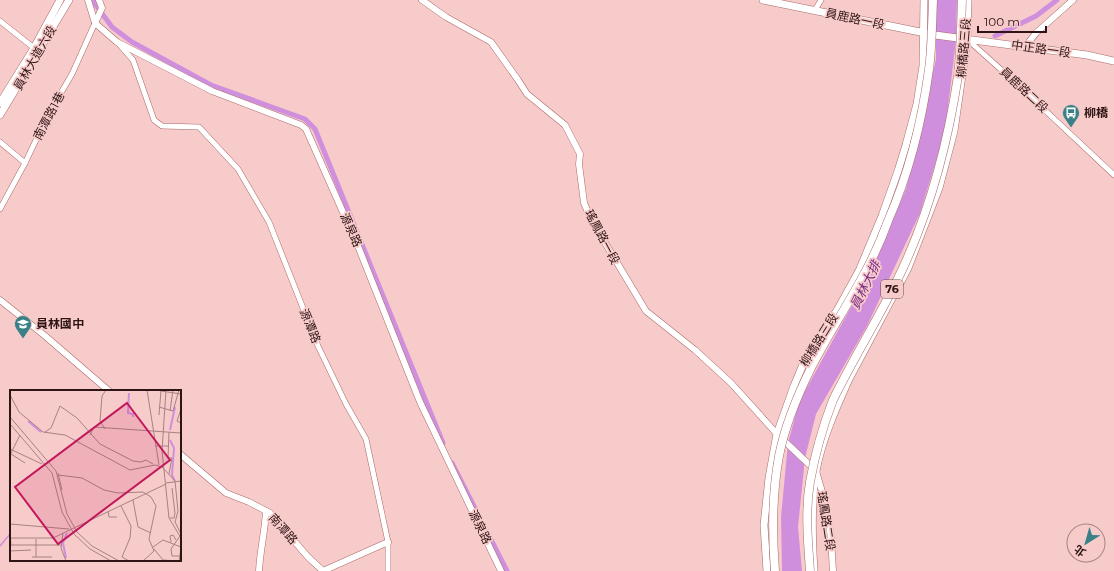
<svg xmlns="http://www.w3.org/2000/svg" width="1114" height="571" viewBox="0 0 1114 571" font-family="Montserrat,'Noto Sans TC',sans-serif">
<style>
.water{fill:#d08fdd}
.lines{fill:none;stroke-linecap:round;stroke-linejoin:round}
.stream{stroke:#d08fdd;stroke-width:1.5}
.canal{stroke:#d08fdd;stroke-width:5}
.minor-casing{stroke:#aa6a68;stroke-width:6}
.tertiary-casing{stroke:#aa6a68;stroke-width:7}
.secondary-casing{stroke:#aa6a68;stroke-width:8}
.minor{stroke:#fff;stroke-width:5}
.tertiary{stroke:#fff;stroke-width:6}
.secondary{stroke:#fff;stroke-width:7}
.trunk-bridge-casing{stroke:#aa6a68;stroke-width:9;stroke-linecap:butt}
.trunk-bridge{stroke:#fff;stroke-width:8}
.labels{text-anchor:middle;stroke-width:3.5;stroke-linejoin:round;paint-order:stroke}
.shield{fill:#f7cbca;stroke:#6a4b4b;stroke-width:1}
.shield-label{font-size:11px;font-weight:bold;fill:#2e1414}
.street-label{font-size:12px;fill:#2e1414;stroke:#f7cbca}
.poi-label{font-size:12px;font-weight:bold;fill:#2e1414;stroke:#f7cbca;text-anchor:start}
.water-label{font-size:13px;font-style:italic;fill:#782a86;stroke:#f7cbca}
.inset-river{fill:none;stroke:#d08fdd;stroke-width:2}
.inset-road{fill:none;stroke:#a78281;stroke-width:1}
.view{fill:#c2185b;fill-opacity:0.15;stroke:#c2185b;stroke-width:2}
.inset-edge{fill:none;stroke:#2e1414;stroke-width:2}
</style>
<rect width="100%" height="100%" fill="#f7cbca"/>
<path class="water" d="M936,0h21l-1,40 -11,92 -25,81 -53,113 -51,88 -11,44 -7,69 4,44h-20l-1,-54 7,-74 11,-41 69,-126 38,-87 30,-130z"/>
<g class="lines">
<path class="stream" d="M0,546l11,-13"/>
<g class="canal">
<path d="M94,0l1,4 17,23 20,15 79,43 94,34 10,10 128,314"/>
<path d="M995,36l41,-20 21,-16"/>
<path d="M452,463l55,108"/>
</g>
<defs>
<g id="minor">
<path d="M815,10l6,-10"/>
<path d="M0,21l34,27"/>
<path d="M968,40l48,43 98,92"/>
<path d="M119,44l14,16 21,60 8,6 37,1 39,42 31,53 49,124 28,58 20,35 22,103v29"/>
<path d="M0,142l25,21"/>
<path d="M0,209l25,-46 23,-48 24,-41 23,-51"/>
</g>
<g id="tertiary">
<path d="M88,0l7,23 22,19 95,49 89,34 5,4 52,117 62,156 81,169"/>
<path d="M422,0l24,17 45,25 27,38 9,14 38,31 15,29 -1,10 5,39 8,18 54,90 49,39 36,33 46,51 39,37 11,38 4,30 2,32"/>
<path d="M95,23l7,-15 -3,-8"/>
<path d="M1025,47l11,-14 37,-33"/>
<path d="M0,300l44,35 65,56"/>
<path d="M180,454l46,39 23,9 21,11 38,44 15,14 65,-29"/>
<path d="M259,571c1,-20 6,-40 7,-60"/>
</g>
<g id="secondary">
<path d="M763,0l172,35 152,20 27,6"/>
<path d="M0,103l34,-55 26,-48"/>
<path d="M0,115l69,-115"/>
<path d="M767,571l-3,-46 5,-47 8,-44 17,-48 10,-24 34,-53 21,-38 23,-55 16,-45 8,-26 11,-41 6,-38 1,-66"/>
<path d="M814,571c-2,-31 -3,-70 2,-100 6,-32 20,-63 33,-92l59,-111 31,-80 15,-57 13,-91 1,-40"/>
</g>
</defs>
<use href="#minor" class="minor-casing"/>
<use href="#tertiary" class="tertiary-casing"/>
<use href="#secondary" class="secondary-casing"/>
<use href="#minor" class="minor"/>
<use href="#tertiary" class="tertiary"/>
<use href="#secondary" class="secondary"/>
<defs>
<g id="trunk-bridge">
<path d="M775,571c-3,-38 -3,-77 4,-115 6,-31 19,-62 33,-90 16,-31 35,-60 51,-90 10,-18 18,-36 25,-55 21,-48 34,-100 41,-152 3,-22 3,-46 4,-69"/>
<path d="M810,571c-2,-29 -5,-60 0,-89 5,-28 13,-56 23,-82 22,-45 49,-87 70,-132 28,-61 45,-126 55,-192 3,-25 3,-51 4,-76"/>
</g>
</defs>
<use href="#trunk-bridge" class="trunk-bridge-casing"/>
<use href="#trunk-bridge" class="trunk-bridge"/>
</g>
<defs>
<symbol id="bus-pin" viewBox="-11 -11 22 30"><path d="M0 17L-7.5 6A9.5 9.5 0 1 1 7.5 6Z" fill="#398186" stroke="#f7cbca"/><path d="M-5-6H5V4H4V6H2V4H-2V6H-4V4H-5ZM-3.5-4V0h7V-4ZM-3.5 1.2v1.5H-2V1.2ZM2 1.2v1.5H3.5V1.2Z" fill="#fff"/></symbol>
<symbol id="school-pin" viewBox="-11 -11 22 30"><path d="M0 17L-7.5 6A9.5 9.5 0 1 1 7.5 6Z" fill="#398186" stroke="#f7cbca"/><path d="M0-5L7-2L0 1L-7-2ZM-4 1L0 2.5L4 1V4Q0 6-4 4Z" fill="#fff"/></symbol>
</defs>
<g fill-rule="evenodd">
<use href="#bus-pin" x="1061" y="103" width="20" height="27"/>
<use href="#school-pin" x="13" y="314" width="20" height="27"/>
</g>
<g class="labels">
<rect class="shield" x="881" y="280" width="22" height="18" rx="3"/>
<g class="shield-label">
<text x="892" y="293">76</text>
</g>
<g class="street-label">
<text transform="translate(855 19) rotate(12)" y="4">員鹿路一段</text>
<text transform="translate(964 48) rotate(-85)" y="4">柳橋路三段</text>
<text transform="translate(1041 49) rotate(8)" y="4">中正路一段</text>
<text transform="translate(35 58) rotate(-60)" y="4">員林大道六段</text>
<text transform="translate(1024 90) rotate(43)" y="4">員鹿路二段</text>
<text transform="translate(49 116) rotate(-62)" y="4">南潭路1巷</text>
<text transform="translate(351 230) rotate(66)" y="4">源泉路</text>
<text transform="translate(602 237) rotate(62)" y="4">瑤鳳路一段</text>
<text transform="translate(310 326) rotate(68)" y="4">源潭路</text>
<text transform="translate(819 340) rotate(-58)" y="4">柳橋路三段</text>
<text transform="translate(826 521) rotate(81)" y="4">瑤鳳路二段</text>
<text transform="translate(480 527) rotate(64)" y="4">源泉路</text>
<text transform="translate(283 529) rotate(48)" y="4">南潭路</text>
</g>
<g class="poi-label">
<text x="1084" y="117">柳橋</text>
<text x="36" y="328">員林國中</text>
</g>
<g class="water-label">
<text transform="translate(865 285) rotate(-64)" y="5">員林大排</text>
</g>
</g>
<g transform="translate(10 390)">
<rect width="171" height="171" fill="#f7cbca"/>
<path class="inset-river" d="M119,3l-1,20 5,1v3M18,31l13,11M160,40l5,-23M160,50l4,8 -2,27 3,6M56,168l-3,-15 4,-10"/>
<path class="inset-road" d="M137,0l12,75M156,0l-4,61 7,67 12,20M151,1l20,3M0,5l9,17 24,20 22,3 65,35 25,-5 7,2 13,14 3,30 -3,11 6,12M149,17l14,4 6,-21M171,19l-4,12 4,2M160,21l3,-21M149,25l2,-25M0,27l46,54 11,43 10,18 15,14 27,15M0,34l42,49 10,39 12,22 16,15 21,12M95,39l-5,-8 2,-25 4,-6M35,42l6,-4 9,-22 17,12 23,26 33,17 8,1 5,-2 7,4M80,45l4,-8 87,6M145,56h14M0,59l32,15M1,64l14,9M0,65l10,-20M157,68h5l-3,16M158,68l1,-26M48,83l4,17M48,85l24,3 22,12 14,3 25,-1 8,5 5,9 -7,33 5,12 -11,10M156,93l15,-2M123,110l5,27 13,6M111,116l10,20 -1,12 -8,19 7,4M98,121l1,6h8M160,128h4l1,-5 -3,-25M0,134l59,5M0,140l1,15h50M53,143l-2,15 5,13M0,148h43l113,-54M26,149v18M161,152l-1,-6 3,-1 3,5M143,157l10,-7 18,7M144,159l9,11 14,1M0,161l21,-1M169,166h-7l-1,-7 9,-13M22,167h20M169,171l2,-13"/>
<path class="view" d="M117,13l43,57 -112,84 -43,-57z"/>
<rect width="171" height="171" class="inset-edge"/>
</g>
<g transform="translate(1086 543) rotate(217)"><circle r="19" fill="#f7cbca" stroke="#a78281"/>
<path d="M0-3L7 15L0 10L-7 15Z" fill="#398186"/>
<text y="-6" font-size="11" font-weight="bold" text-anchor="middle" fill="#2e1414">北</text>
</g>
<path d="M978 26v6h68v-6" fill="none" stroke="#2e1414" stroke-width="2"/>
<text x="984" y="26" font-size="12" fill="#2e1414" stroke="#f7cbca" stroke-width="3" paint-order="stroke">100 m</text>
</svg>
